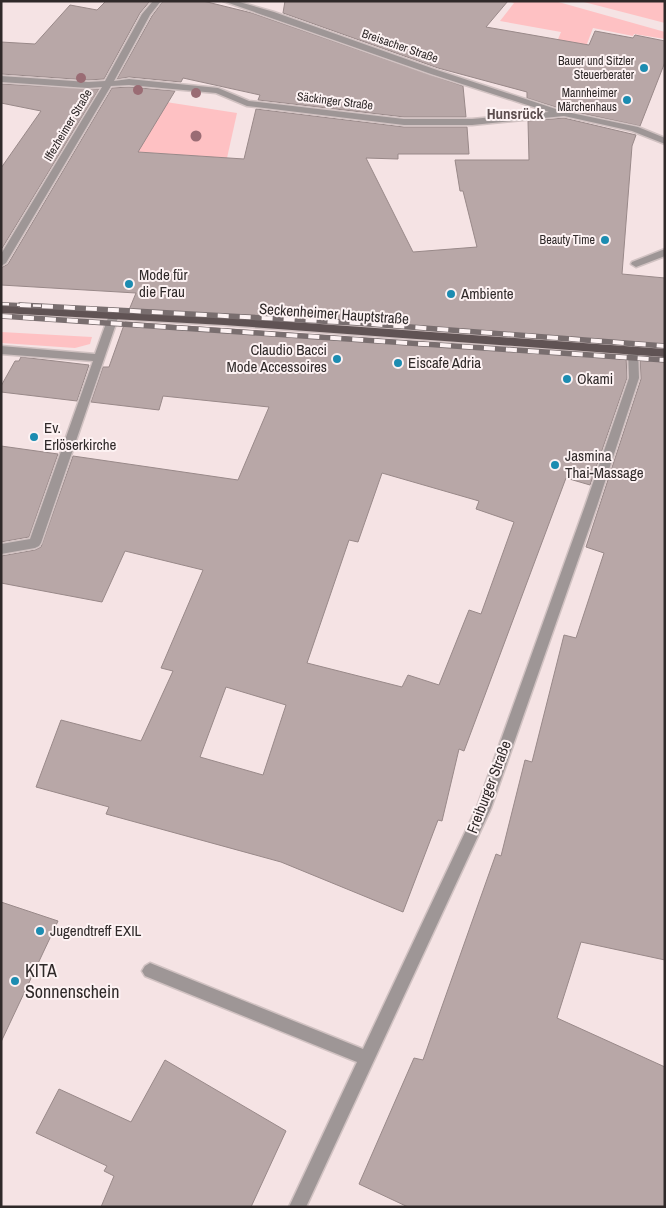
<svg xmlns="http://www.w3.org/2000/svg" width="666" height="1208" viewBox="0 0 666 1208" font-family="'Archivo Narrow',sans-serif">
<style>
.green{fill:#fec1c3}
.building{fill:#b8a7a7;stroke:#998989;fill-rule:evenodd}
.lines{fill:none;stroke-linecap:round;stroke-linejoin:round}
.minor-casing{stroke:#d1c2c2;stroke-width:3}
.major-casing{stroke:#d1c2c2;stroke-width:3}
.minor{fill:#9e9696;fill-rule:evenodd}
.major{fill:#605354;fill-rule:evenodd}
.rail-far1-casing{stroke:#796e6f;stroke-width:4}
.rail-casing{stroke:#796e6f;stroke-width:5.5}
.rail-far1{stroke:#fdf2f3;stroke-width:2.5;stroke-dasharray:8;stroke-linecap:butt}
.rail{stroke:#fdf2f3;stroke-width:4;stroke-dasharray:11;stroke-linecap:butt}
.tree{fill:#9a6c74}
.poi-dot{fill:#1c8cb1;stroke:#fdf2f3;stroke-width:2}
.labels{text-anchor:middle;stroke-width:4;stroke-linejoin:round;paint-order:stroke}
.far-street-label{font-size:12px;fill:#2f2929;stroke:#fdf2f3}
.far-poi-label{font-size:12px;fill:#2f2929;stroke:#fdf2f3;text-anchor:end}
.far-quarter-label{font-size:15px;font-weight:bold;fill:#5d4e4f;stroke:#fdf2f3}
.poi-label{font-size:15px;fill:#2f2929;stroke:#fdf2f3;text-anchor:start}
.street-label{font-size:15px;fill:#2f2929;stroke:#fdf2f3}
.near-poi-label{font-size:18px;fill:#2f2929;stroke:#fdf2f3;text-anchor:start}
</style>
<rect width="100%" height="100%" fill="#f5e3e4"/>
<g class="green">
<path d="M508,1h47l110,31v7l-31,-5 -1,2 -40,-8 -8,21h-31l7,-17 -61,-11 14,-18z"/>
<path d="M580,1h85v22z"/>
<path d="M166,102l71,11 -10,45 -89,-6z"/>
<path d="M1,332l91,5 -2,7 -15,4 -73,-5z"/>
</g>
<g class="building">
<path d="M106,1h44l-10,12 -36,66 -16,1 -87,-6v-32l34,2 35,-39 27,5z"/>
<path d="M163,1h40l49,12 211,73 3,31h-62l-146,-17 2,-5 -77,-17 -2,4 -52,-5 -12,2 35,-63z"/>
<path d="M285,1h223l-22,26 103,18 6,-14 38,7 2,-3 30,6v21l-25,64 -78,-17 -35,-11v-6l-89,-24 -155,-55z"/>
<path d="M1,84l98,5 -98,161v-82l40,-57 -40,-8z"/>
<path d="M129,87l46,4 -37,61 106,7 12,-50 148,18h63l2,27h-71v5l-32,-1 47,94 64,-5 -14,-56h-3l-5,-31h74l-1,-39 36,-3 72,17 -4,11 -10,128 43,4v69l-536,-37 7,-17 -135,-8v-17l7,-4 104,-176z"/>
<path d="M125,322l501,34 1,22 -37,107 -24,-7 -102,273 -5,-2 -17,72 -4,-1 -35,92 -122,-50 -175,-48 3,-7 -73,-20 25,-67 80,21 32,-70 -12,-3 42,-98 -78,-19 -23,51 -101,-19v-27l34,-6 6,-3 32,-91 165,24 31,-73 -106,-11 -4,14 -68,-8 12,-35h6zM382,473l97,28 -3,8 38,13 -33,92 -12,-4 -30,75 -31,-10 -6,12 -95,-24 42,-123 9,2zM226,687l60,18 -23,70 -63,-18z"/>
<path d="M21,357l68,8 -12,36 -76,-9v-6l14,-25h4z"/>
<path d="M640,357l25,2v601l-84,-18 -24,76 108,49v140h-257l-49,-23 55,-126 9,2 73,-206 5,2 24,-96 7,2 32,-127 12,3 28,-85 -18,-6 55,-168z"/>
<path d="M1,446l57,8 -29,83 -28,5z"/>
<path d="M1,902l57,19 -57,121z"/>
<path d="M165,1060l121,71 -35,76h-150l13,-31 -10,-5 3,-5 -71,-33 23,-44 72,33z"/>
</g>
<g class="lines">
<defs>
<g id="minor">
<path d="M153,1h8l-11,14 -36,66 15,-2 89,9 31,13 155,18h68l77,-7 -118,-38 -208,-73h13l38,11 163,58 125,41 76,16 27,11v6l-33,-13 -68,-15 -92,9h-68l-157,-19 -31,-13 -87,-8 -18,1 -105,177 -5,3v-12l101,-167 -14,1 -87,-6v-6l87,6 17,-1 37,-67z"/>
<path d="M665,249v7l-29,11 -5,-3 1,-2z"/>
<path d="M114,311l5,4 -78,228 -2,3 -4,2 -34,6v-10l29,-5 63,-178 -92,-7v-8l94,8 14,-39z"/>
<path d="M633,346l5,4 1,28 -42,128 -106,302 -185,399h-17l68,-145 -212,-86 -3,-5 3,-5 5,-3 213,86 114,-242 108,-301 44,-128 -1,-28z"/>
</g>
<path id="major" d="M1,305l223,12 441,32v8l-441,-32 -223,-12z"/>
</defs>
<use href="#minor" class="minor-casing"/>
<use href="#major" class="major-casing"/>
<use href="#minor" class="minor"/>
<use href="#major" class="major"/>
<defs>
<path id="rail-far1" d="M1,304l43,2"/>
<g id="rail">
<path d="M20,305l337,18 308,23"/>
<path d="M1,316l664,44"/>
</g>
</defs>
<use href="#rail-far1" class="rail-far1-casing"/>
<use href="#rail" class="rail-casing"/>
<use href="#rail-far1" class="rail-far1"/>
<use href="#rail" class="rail"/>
</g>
<g class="tree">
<circle cx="81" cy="78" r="5"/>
<circle cx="138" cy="90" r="5"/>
<circle cx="196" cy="93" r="5"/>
<circle cx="196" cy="136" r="5.5"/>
</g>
<g class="poi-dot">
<circle cx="644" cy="68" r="5"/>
<circle cx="627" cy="100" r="5"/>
<circle cx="605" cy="240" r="5"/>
<circle cx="129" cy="284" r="5"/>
<circle cx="451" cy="294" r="5"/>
<circle cx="337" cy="359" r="5"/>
<circle cx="398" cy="363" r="5"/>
<circle cx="567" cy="379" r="5"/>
<circle cx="34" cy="437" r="5"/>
<circle cx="555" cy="465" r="5"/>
<circle cx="40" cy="931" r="5"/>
<circle cx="15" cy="981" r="5"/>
</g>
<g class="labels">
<g class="far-street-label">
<text transform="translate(400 46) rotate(19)" y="4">Breisacher Straße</text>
<text transform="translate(335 101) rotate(7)" y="4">Säckinger Straße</text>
<text transform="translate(68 125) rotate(-59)" y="4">Iffezheimer Straße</text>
</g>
<g class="far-poi-label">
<text x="634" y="65">Bauer und Sitzler<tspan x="634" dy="14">Steuerberater</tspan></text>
<text x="617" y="97">Mannheimer<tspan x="617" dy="14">Märchenhaus</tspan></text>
<text x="595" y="244">Beauty Time</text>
</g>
<g class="far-quarter-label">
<text x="515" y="119">Hunsrück</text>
</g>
<g class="poi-label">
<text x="139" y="280">Mode für<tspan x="139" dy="17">die Frau</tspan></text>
<text x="461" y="299">Ambiente</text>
<text x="327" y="355" text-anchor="end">Claudio Bacci<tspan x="327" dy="17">Mode Accessoires</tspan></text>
<text x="408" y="368">Eiscafe Adria</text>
<text x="577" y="384">Okami</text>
<text x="44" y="433">Ev.<tspan x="44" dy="17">Erlöserkirche</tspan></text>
<text x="565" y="461">Jasmina<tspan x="565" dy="17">Thai-Massage</tspan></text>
<text x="50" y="936">Jugendtreff EXIL</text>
</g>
<g class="street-label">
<text transform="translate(334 314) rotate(4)" y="5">Seckenheimer Hauptstraße</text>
<text transform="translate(489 787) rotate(-69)" y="5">Freiburger Straße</text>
</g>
<g class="near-poi-label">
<text x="25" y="977">KITA<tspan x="25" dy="21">Sonnenschein</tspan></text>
</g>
</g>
<rect width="666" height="1208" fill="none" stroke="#2f2929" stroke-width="5"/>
</svg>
